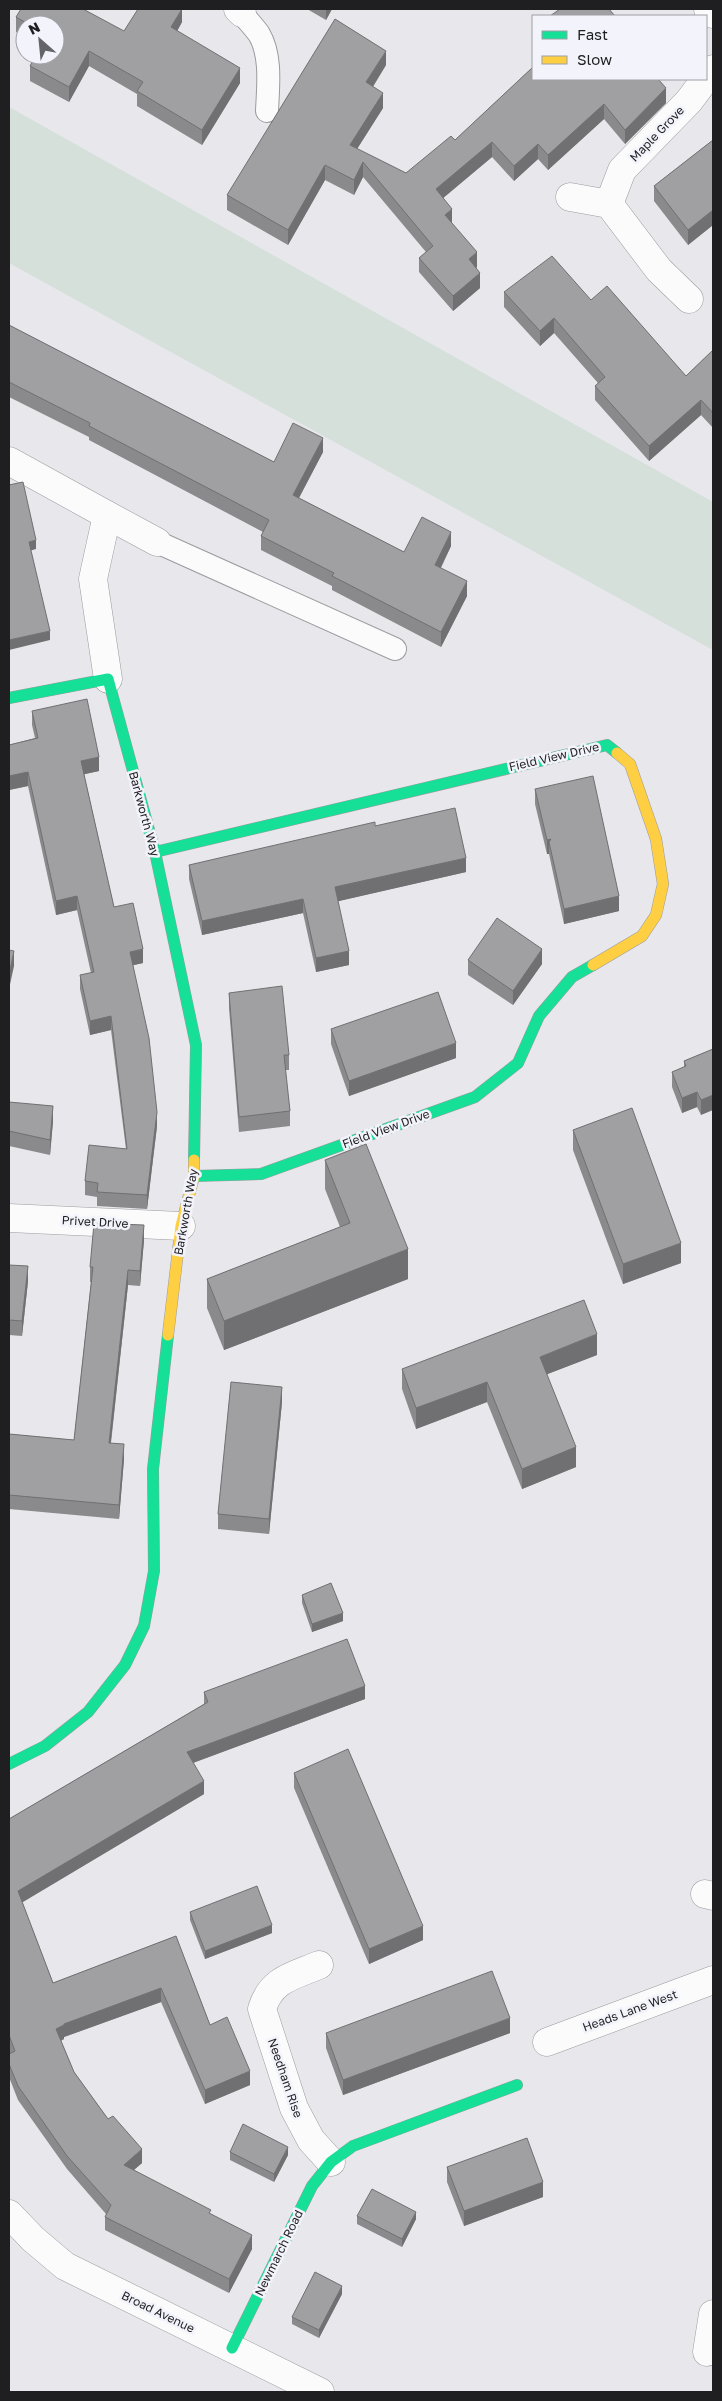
<svg xmlns="http://www.w3.org/2000/svg" width="722" height="2401" viewBox="0 0 722 2401" font-family="'Golos Text',sans-serif">
<style>
.green{fill:#d4e0d9}
.lines{fill:none;stroke-linecap:round;stroke-linejoin:round}
.lane-casing{stroke:#9c9c9f;stroke-width:24}
.street-casing{stroke:#9c9c9f;stroke-width:29}
.fast-casing{stroke:#9c9c9f;stroke-width:12}
.slow-casing{stroke:#9c9c9f;stroke-width:12}
.lane{stroke:#fbfbfc;stroke-width:22}
.street{stroke:#fbfbfc;stroke-width:28}
.fast{stroke:#16e098;stroke-width:11}
.slow{stroke:#ffcf43;stroke-width:11}
.wall{fill:#8a8a8c}
.shaded-wall{fill:#707072}
.building{fill:#a0a0a3;stroke:#707072}
.labels{text-anchor:middle;stroke-width:5;stroke-linejoin:round;paint-order:stroke}
.street-label{font-size:12px;fill:#1f1f22;stroke:#f3f3fb}
</style>
<rect width="100%" height="100%" fill="#e7e7ec"/>
<path class="green" d="M9,107l704,395v148l-704,-387z"/>
<g class="lines">
<defs>
<g id="lane">
<path d="M242,13c5,7 12,14 17,21 13,22 9,53 8,77"/>
<path d="M157,542l238,107"/>
</g>
<g id="street">
<path d="M238,9l4,4"/>
<path d="M708,9l5,5"/>
<path d="M570,197l39,7"/>
<path d="M689,299l-30,-29 -50,-66 13,-34 67,-69 24,-32"/>
<path d="M9,461l98,54 -14,64 15,100"/>
<path d="M107,515l50,27"/>
<path d="M9,1218l172,8"/>
<path d="M705,1894l8,2"/>
<path d="M319,1965c-26,11 -48,14 -57,44l32,99 17,32 20,22"/>
<path d="M547,2042l166,-62"/>
<path d="M9,2214l24,25 32,27 255,126"/>
<path d="M707,2352l6,-38"/>
</g>
<g id="fast">
<path d="M9,698l99,-19 47,173 41,193 -2,115"/>
<path d="M155,852l452,-107 10,8"/>
<path d="M194,1176l67,-2 214,-77 43,-34 21,-47 33,-39 21,-12"/>
<path d="M9,1764l36,-18 43,-34 37,-47 19,-39 10,-55 -1,-102 15,-134"/>
<path d="M232,2348l80,-162 19,-24 22,-16 164,-61"/>
</g>
<g id="slow">
<path d="M593,965l49,-29 14,-21 7,-31 -7,-45 -26,-75 -13,-11"/>
<path d="M168,1335l13,-109 13,-50v-16"/>
</g>
</defs>
<use href="#lane" class="lane-casing"/>
<use href="#street" class="street-casing"/>
<use href="#fast" class="fast-casing"/>
<use href="#slow" class="slow-casing"/>
<use href="#lane" class="lane"/>
<use href="#street" class="street"/>
<use href="#fast" class="fast"/>
<use href="#slow" class="slow"/>
</g>
<g class="wall">
<path d="M182,9v13l-5,9 63,52 -38,62 -65,-39v-12l-48,-28 -20,36 -39,-21v-15l25,-41h-30v12l-9,-5v-15l108,14z"/>
<path d="M307,9h25l-6,11z"/>
<path d="M386,65l-13,22 10,21 -26,41 49,24 49,-33 78,-73 133,36 -41,41 -21,-25 -56,51 -10,-11 -24,22 -22,-24 -49,41 9,26 25,43 -1,1 4,20 -27,23 -34,-39v-14l7,-6 -63,-75 -9,18 -29,-15 -37,65 -61,-35v-15z"/>
<path d="M713,140v85l-25,20 -34,-44v-15z"/>
<path d="M504,292l87,8 95,76 27,-26v78l-12,-13 -52,46 -54,-61v-14l3,-3 -44,-50 -14,13 -36,-39z"/>
<path d="M9,325l265,137 49,-10 -24,46 105,54 47,-6 -10,22 26,28 -26,51 -109,-57v-4l-71,-36v-14l2,-4 -174,-92v-3l-80,-40z"/>
<path d="M32,711l67,60 -15,3 30,133 29,56 -10,2 24,161 -10,83 -50,-3v-9l-12,-2v-14l41,-32 -15,-119 -21,5 -10,-46v-14l11,-2 -14,-63 -21,5 -28,-129 -19,4v-45l26,-7 -3,-13z"/>
<path d="M535,789l84,122 -55,13 -15,-70h-2l-12,-50z"/>
<path d="M375,826l91,46 -128,29 11,64 -33,7 -13,-59 -101,22 -13,-56v-14z"/>
<path d="M468,960l74,4 -29,41 -45,-30z"/>
<path d="M229,993l60,62v15h-4l5,41v15l-51,6 -10,-124z"/>
<path d="M331,1029l125,29 -107,38 -18,-52z"/>
<path d="M713,1049l-12,66 -4,-8 -15,6 -10,-26v-15l12,-5v-6z"/>
<path d="M9,1102l44,19 -3,34 -41,-9z"/>
<path d="M573,1130l108,133 -58,21 -50,-134z"/>
<path d="M325,1160l83,119 -184,71 -17,-42v-29l133,-52 -15,-38z"/>
<path d="M144,1240l-4,46 -12,-1 -17,158 13,16 -5,60 -110,-10v-75l65,6 17,-158h-1v-15z"/>
<path d="M9,1265l19,16 -6,55 -13,-1z"/>
<path d="M597,1355l-50,19 29,93 -54,22 -35,-87 -71,27 -14,-40v-20z"/>
<path d="M282,1402l-13,132 -51,-5v-15z"/>
<path d="M302,1595l41,26 -31,11 -10,-29z"/>
<path d="M204,1692l161,7 -172,64 11,31 -182,108 31,81 123,-47 34,89 40,60 -45,19 -44,-102 -97,35v2l-3,2 13,31 34,47 34,44 -8,7 77,44 41,35 -23,44 -124,-63v-13l1,-3 -39,-45 -49,-69 -9,-23v-23l1,-1 -1,-4v-230l195,-115z"/>
<path d="M294,1773l129,167 -54,24 -75,-176z"/>
<path d="M190,1912l82,21 -67,26 -15,-39z"/>
<path d="M326,2033h184l-167,62 -17,-47z"/>
<path d="M230,2152l58,3 -14,27 -44,-22z"/>
<path d="M447,2167l96,30 -79,29 -17,-44z"/>
<path d="M357,2216l59,3 -14,28 -45,-23z"/>
<path d="M342,2294l-23,44 -27,-14v-7z"/>
</g>
<g class="shaded-wall">
<path d="M182,9v13l-11,20v-15z"/>
<path d="M326,9h6l-6,11z"/>
<path d="M89,51v15l-20,36v-15z"/>
<path d="M386,51v14l-20,32v-15z"/>
<path d="M240,68v15l-38,62v-15z"/>
<path d="M666,88v15l-41,41v-14z"/>
<path d="M383,93v15l-33,52v-15z"/>
<path d="M604,104v15l-56,51v-15z"/>
<path d="M492,142v15l-56,47v-15z"/>
<path d="M538,144v15l-24,22v-15z"/>
<path d="M363,162v15l-9,18v-15z"/>
<path d="M325,165v15l-37,65v-15z"/>
<path d="M452,209v14l-7,-8z"/>
<path d="M713,210v15l-25,20v-15z"/>
<path d="M477,252v15l-8,7v-15z"/>
<path d="M480,273v15l-27,23v-15z"/>
<path d="M554,318v15l-14,13v-15z"/>
<path d="M701,400v15l-52,46v-15z"/>
<path d="M323,438v14l-30,57v-14z"/>
<path d="M451,532v14l-16,33v-14z"/>
<path d="M36,540v9l-7,2v-9z"/>
<path d="M467,581v15l-26,51v-15z"/>
<path d="M50,631v9l-41,10v-10z"/>
<path d="M99,757v14l-18,4v-14z"/>
<path d="M28,772v14l-19,4v-14z"/>
<path d="M551,839l-2,3v12h-2v-14z"/>
<path d="M466,858v14l-131,30v-15z"/>
<path d="M77,896v14l-21,5v-14z"/>
<path d="M619,896v15l-55,13v-15z"/>
<path d="M303,899v14l-101,22v-14z"/>
<path d="M143,949v14l-13,3v-14z"/>
<path d="M542,949v15l-29,41v-14z"/>
<path d="M14,951v15l-5,23v-15z"/>
<path d="M349,951v14l-33,7v-14z"/>
<path d="M111,1016v14l-21,5v-14z"/>
<path d="M456,1043v15l-107,38v-15z"/>
<path d="M697,1092v15l-15,6v-15z"/>
<path d="M713,1095v15l-12,5v-15z"/>
<path d="M53,1106v15l-3,34v-15z"/>
<path d="M157,1112v14l-10,83v-14z"/>
<path d="M144,1225v15l-4,46v-15z"/>
<path d="M681,1243v20l-58,21v-20z"/>
<path d="M408,1249v30l-184,71v-29z"/>
<path d="M28,1266v15l-6,55v-15z"/>
<path d="M128,1270v15l-19,173v-15z"/>
<path d="M597,1334v21l-57,22v-20z"/>
<path d="M487,1382v20l-71,27v-21z"/>
<path d="M282,1387v15l-13,132v-15z"/>
<path d="M124,1444v15l-5,60v-14z"/>
<path d="M576,1447v20l-54,22v-20z"/>
<path d="M343,1613v8l-31,11v-8z"/>
<path d="M365,1686v13l-178,66v-13z"/>
<path d="M204,1781v13l-186,111v-14z"/>
<path d="M272,1925v8l-67,26v-8z"/>
<path d="M423,1926v14l-54,24v-15z"/>
<path d="M161,1988v14l-97,35v2l-8,3v-13l8,-5z"/>
<path d="M510,2018v15l-167,62v-15z"/>
<path d="M250,2071v14l-45,19v-14z"/>
<path d="M288,2147v8l-14,27v-8z"/>
<path d="M142,2149v14l-18,15v-13z"/>
<path d="M543,2182v15l-79,29v-15z"/>
<path d="M416,2212v7l-14,28v-8z"/>
<path d="M252,2235v14l-23,44v-14z"/>
<path d="M342,2286v8l-23,44v-8z"/>
</g>
<g class="building">
<path d="M21,9h62l41,22 14,-22h44l-11,18 69,41 -38,62 -65,-39 6,-9 -54,-31 -20,36 -39,-21 6,-11h19v-30h-25l-14,-8z"/>
<path d="M560,9h49l6,7h-65z"/>
<path d="M335,19l51,32 -20,31 17,11 -33,52 56,28 45,-37 4,4 78,-73v12h125l8,9 -41,42 -21,-26 -56,51 -10,-11 -24,22 -22,-24 -56,47 16,20 -7,6 32,37 -8,7 11,14 -27,23 -34,-38 14,-12 -70,-84 -9,18 -29,-15 -37,65 -61,-35z"/>
<path d="M713,140v70l-25,20 -34,-44z"/>
<path d="M552,256l39,44 16,-14 79,90 27,-26v63l-12,-13 -52,46 -54,-60 10,-9 -51,-59 -14,13 -36,-39z"/>
<path d="M9,325l265,137 19,-39 30,15 -30,57 111,57 18,-35 29,15 -16,33 32,16 -26,51 -109,-56 2,-3 -73,-37 8,-16 -180,-94 1,-3 -81,-41z"/>
<path d="M23,482l13,58 -7,2 21,89 -41,9v-155z"/>
<path d="M87,699l12,58 -18,4 11,49 22,97 19,-4 10,46 -13,3 19,86 8,74 -10,83 -50,-3 1,-9 -13,-2 4,-36 38,4 -16,-133 -21,5 -10,-46 14,-3 -17,-76 -21,5 -28,-129 -19,4v-31l29,-7 -6,-27z"/>
<path d="M593,776l26,120 -55,13 -15,-67 2,-3 -4,1 -12,-51z"/>
<path d="M455,808l11,50 -131,29 14,64 -33,7 -13,-59 -101,22 -13,-56 186,-43v4z"/>
<path d="M497,918l45,31 -29,42 -45,-31z"/>
<path d="M9,950l5,1 -5,23z"/>
<path d="M282,986l7,69h-5l6,56 -51,6 -10,-124z"/>
<path d="M438,992l18,51 -107,38 -18,-52z"/>
<path d="M713,1049v46l-12,5 -4,-8 -15,6 -10,-26 14,-6 -2,-5z"/>
<path d="M9,1102l44,4 -3,34 -41,-9z"/>
<path d="M632,1108l49,135 -58,21 -50,-134z"/>
<path d="M366,1144l42,105 -184,72 -17,-42 143,-56 -25,-63z"/>
<path d="M94,1223l50,2 -4,46 -12,-1 -19,173 15,1 -5,61 -110,-10v-61l65,6 19,-173h-3z"/>
<path d="M9,1265l19,1 -6,55 -13,-1z"/>
<path d="M584,1300l13,34 -57,23 36,90 -54,22 -35,-87 -71,26 -14,-39z"/>
<path d="M231,1382l51,5 -13,132 -51,-5z"/>
<path d="M331,1583l12,30 -31,11 -10,-29z"/>
<path d="M347,1639l18,47 -178,66 17,29 -186,110 35,92 123,-47 34,89 17,-8 23,54 -45,19 -44,-102 -97,36v1l-8,4 18,43 34,47 5,-3 29,33 -18,16 87,45 -2,3 43,22 -23,44 -124,-62 6,-12 -44,-49 -49,-70 -9,-22v-10l6,-3 -6,-16v-216l199,-117 -4,-10z"/>
<path d="M348,1749l75,177 -54,23 -75,-176z"/>
<path d="M257,1886l15,39 -67,26 -15,-39z"/>
<path d="M492,1971l18,47 -167,62 -17,-47z"/>
<path d="M243,2124l45,23 -14,27 -44,-22z"/>
<path d="M527,2138l16,44 -79,29 -17,-44z"/>
<path d="M372,2189l44,23 -14,27 -45,-23z"/>
<path d="M315,2272l27,14 -23,44 -27,-13z"/>
</g>
<g class="labels">
<g class="street-label">
<text transform="translate(657 134) rotate(-46)" y="4">Maple Grove</text>
<text transform="translate(554 757) rotate(-13)" y="4">Field View Drive</text>
<text transform="translate(144 814) rotate(75)" y="4">Barkworth Way</text>
<text transform="translate(386 1129) rotate(-20)" y="4">Field View Drive</text>
<text transform="translate(186 1212) rotate(-80)" y="4">Barkworth Way</text>
<text transform="translate(95 1222) rotate(3)" y="4">Privet Drive</text>
<text transform="translate(630 2011) rotate(-20)" y="4">Heads Lane West</text>
<text transform="translate(285 2078) rotate(71)" y="4">Needham Rise</text>
<text transform="translate(279 2253) rotate(-64)" y="4">Newmarch Road</text>
<text transform="translate(158 2312) rotate(26)" y="4">Broad Avenue</text>
</g>
</g>
<rect width="722" height="2401" fill="none" stroke="#1f1f22" stroke-width="20"/>
<rect x="532" y="15" width="175" height="65" fill="#f3f3fb" stroke="#9e9ea4"/>
<rect x="542" y="31" width="25" height="8" fill="#16e098" stroke="#9e9ea4"/>
<text x="577" y="40" font-size="15" fill="#1f1f22">Fast</text>
<rect x="542" y="56" width="25" height="8" fill="#ffcf43" stroke="#9e9ea4"/>
<text x="577" y="65" font-size="15" fill="#1f1f22">Slow</text>
<g transform="translate(40 40) rotate(333)"><circle r="24" fill="#f3f3fb" stroke="#9e9ea4"/>
<path d="M0-4L9 19L0 12L-9 19Z" fill="#656569"/>
<text y="-8" font-size="14" font-weight="bold" text-anchor="middle" fill="#1f1f22">N</text>
</g>
</svg>
